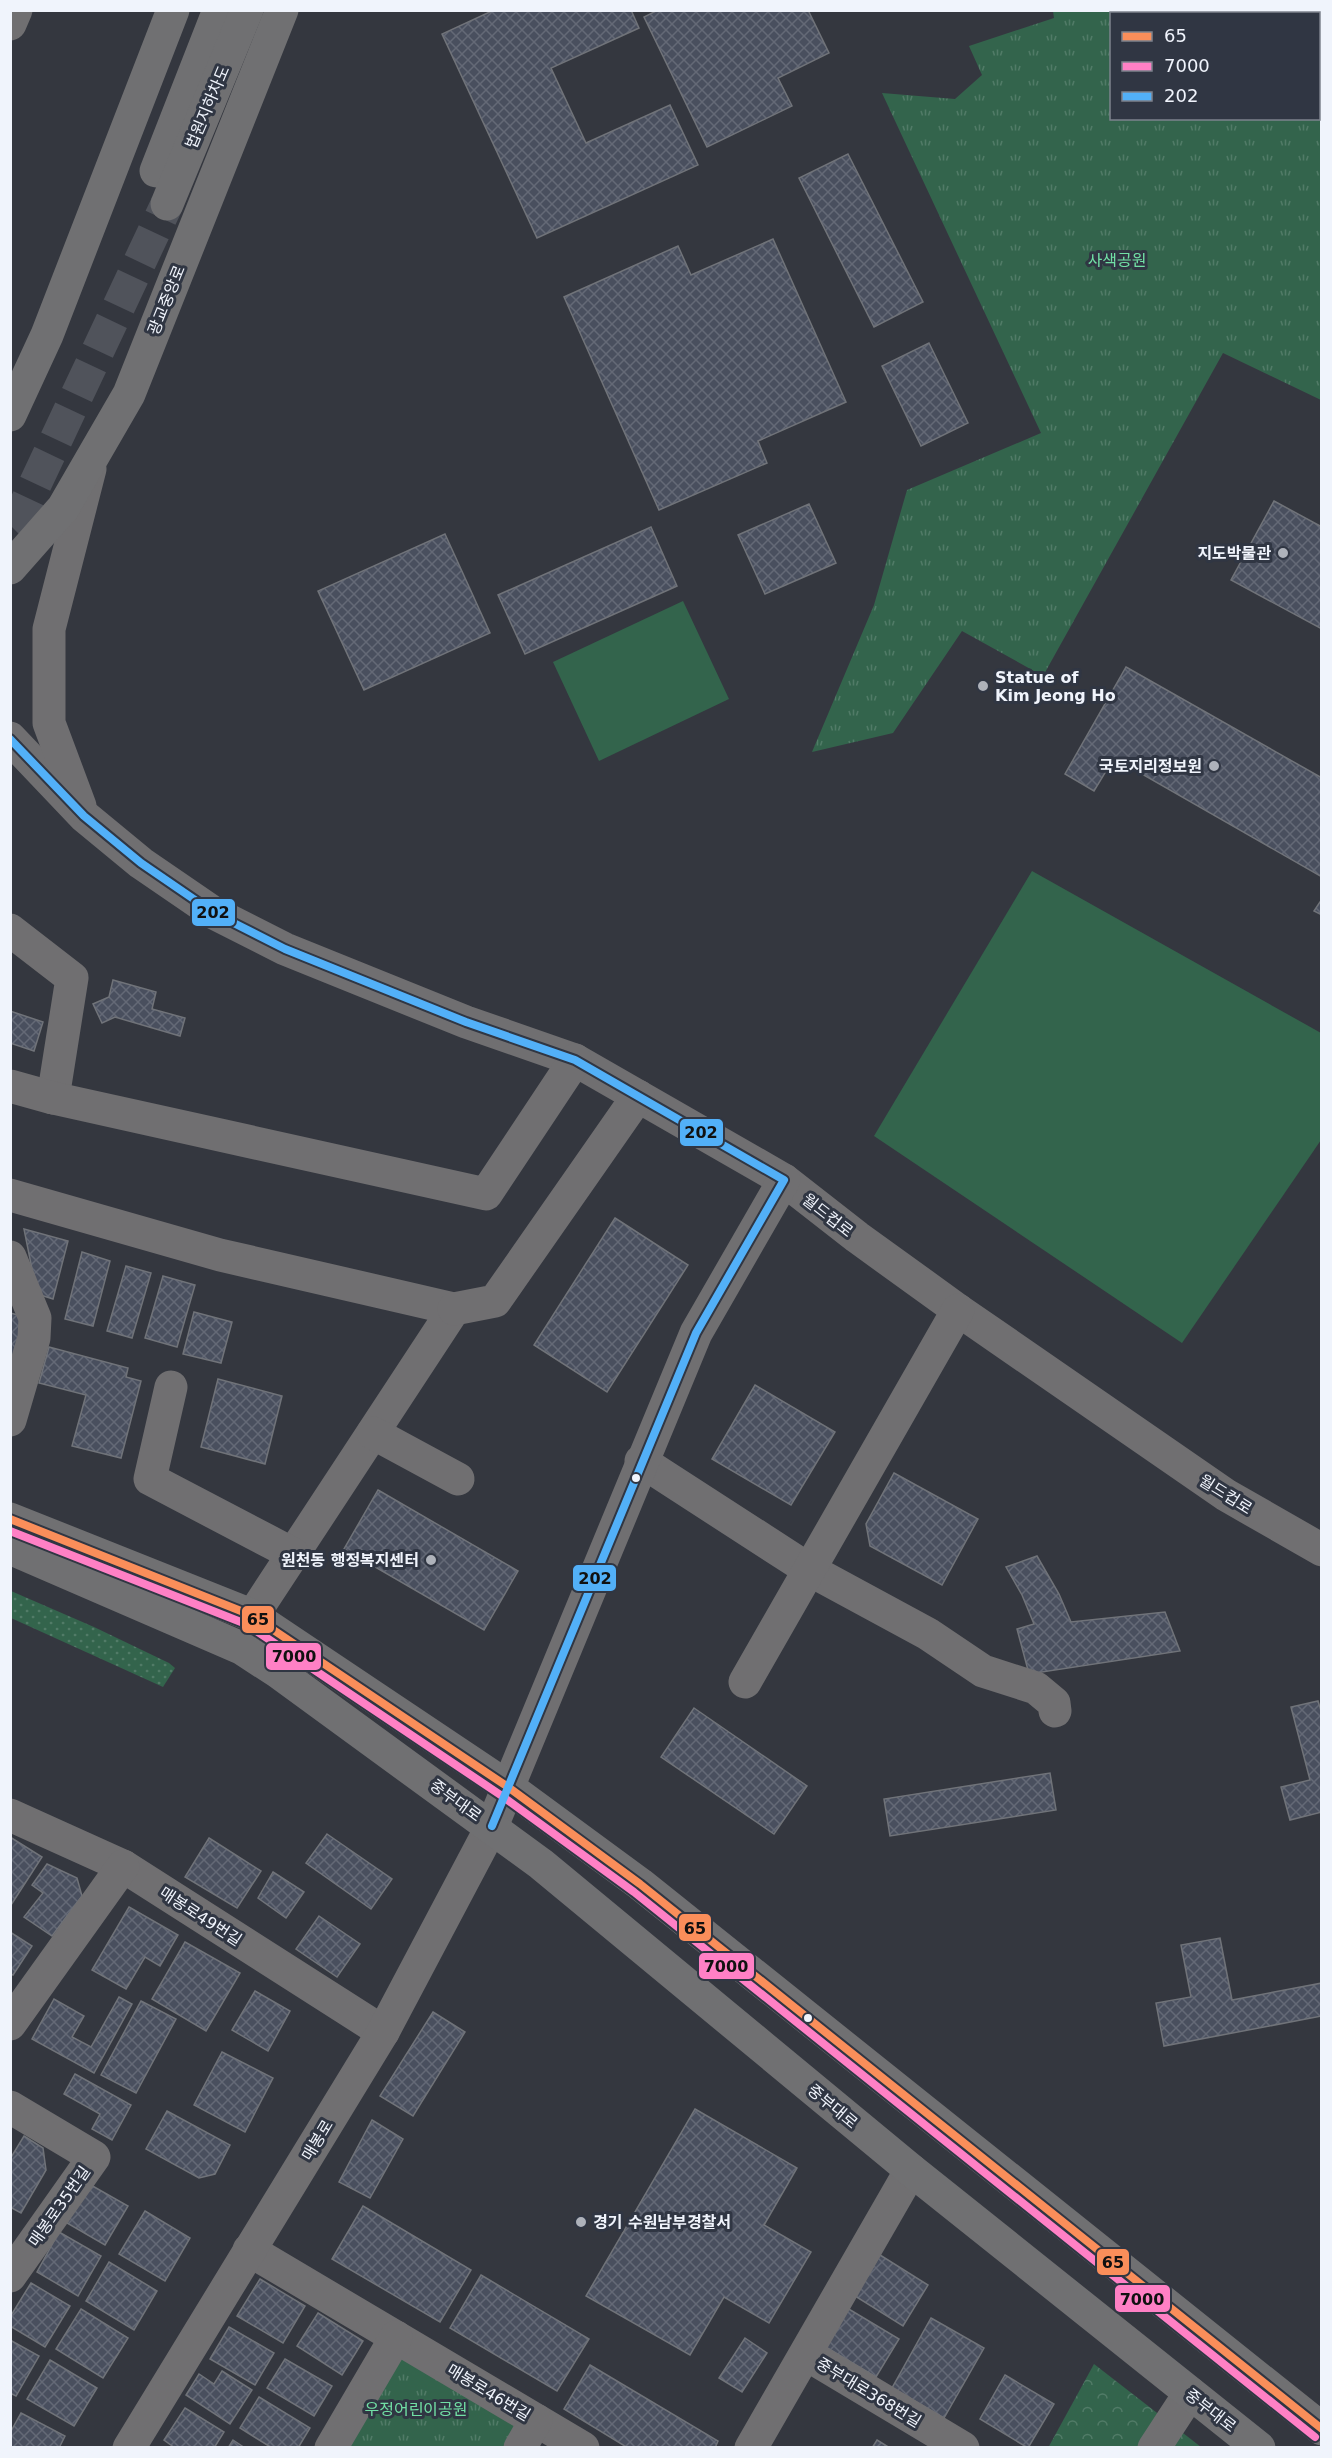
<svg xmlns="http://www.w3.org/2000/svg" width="1332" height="2458" viewBox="0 0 1332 2458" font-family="'DejaVu Sans','Noto Sans KR',sans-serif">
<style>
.grass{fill:#33644c}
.forest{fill:url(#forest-crowns)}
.park{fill:url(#park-tufts);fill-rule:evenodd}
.garden{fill:url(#garden-dots)}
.building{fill:url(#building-cross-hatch);stroke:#707379;stroke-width:1.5}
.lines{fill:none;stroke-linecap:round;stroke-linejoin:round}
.major-tunnel{stroke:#50535b;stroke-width:33;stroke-dasharray:33 16;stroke-linecap:butt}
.minor{stroke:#706f71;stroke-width:33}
.major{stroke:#707072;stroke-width:33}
.bus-1-casing{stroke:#303643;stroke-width:12}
.bus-2-casing{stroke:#303643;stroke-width:12}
.bus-3-casing{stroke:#303643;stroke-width:12}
.bus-1{stroke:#fa8e5a;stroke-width:8}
.bus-2{stroke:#ff80c5;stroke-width:8}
.bus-3{stroke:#52b0f8;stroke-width:8}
.poi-dot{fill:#aeb2ba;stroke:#303643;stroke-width:2}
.bus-dot{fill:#f0f4fc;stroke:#303643;stroke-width:2}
.labels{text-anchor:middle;stroke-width:6;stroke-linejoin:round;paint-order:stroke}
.street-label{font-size:16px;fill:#f0f4fc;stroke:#303643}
.park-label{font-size:16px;fill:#71e0a5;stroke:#303643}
.poi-label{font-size:16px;font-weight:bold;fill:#f0f4fc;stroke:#303643;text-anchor:end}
.line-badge{stroke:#303643;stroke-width:2}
.pale-badge-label{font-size:16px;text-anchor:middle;font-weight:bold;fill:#111}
</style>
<defs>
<pattern id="forest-crowns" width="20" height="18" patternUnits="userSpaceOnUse" patternTransform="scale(1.5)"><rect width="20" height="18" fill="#33644c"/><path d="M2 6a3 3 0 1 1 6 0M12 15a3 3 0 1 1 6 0" fill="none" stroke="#517b67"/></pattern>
<pattern id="park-tufts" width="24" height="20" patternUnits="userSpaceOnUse" patternTransform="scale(1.5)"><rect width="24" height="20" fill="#33644c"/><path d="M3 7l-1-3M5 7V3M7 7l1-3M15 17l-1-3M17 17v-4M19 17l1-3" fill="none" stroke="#517b67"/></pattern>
<pattern id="garden-dots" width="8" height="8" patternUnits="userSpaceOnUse" patternTransform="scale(1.5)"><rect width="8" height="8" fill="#33644c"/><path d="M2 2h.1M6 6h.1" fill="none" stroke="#517b67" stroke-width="1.8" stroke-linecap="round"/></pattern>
<pattern id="building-cross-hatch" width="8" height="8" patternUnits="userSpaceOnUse" patternTransform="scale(1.5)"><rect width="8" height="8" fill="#494f5e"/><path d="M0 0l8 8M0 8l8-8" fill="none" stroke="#646976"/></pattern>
</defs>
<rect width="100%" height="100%" fill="#34373f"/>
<g class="grass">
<path d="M683,601l46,98 -130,62 -46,-99z"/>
<path d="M1032,871l289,162v107l-139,203 -308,-207z"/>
</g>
<path class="forest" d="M1094,2364l107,83 -153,1z"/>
<g class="park">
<path d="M1053,11h268v389l-98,-47 -180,323 -81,-45 -69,102 -81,19 62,-147 33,-115 134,-57 -159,-340 73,6 27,-24 -13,-29 85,-28zM1112,14h206v104h-206z"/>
<path d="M402,2355l115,68 -14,24 -156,1z"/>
</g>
<path class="garden" d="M11,1591l83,36 75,36 6,5 -12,19 -152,-69z"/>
<g class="building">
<path d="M494,10h137l8,18 -88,40 35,75 84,-38 28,60 -161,73 -95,-204z"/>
<path d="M658,10h150l21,43 -51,25 14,28 -85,41 -63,-130z"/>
<path d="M848,154l75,148 -49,25 -75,-149z"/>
<path d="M773,239l73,163 -88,39 9,22 -108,47 -95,-213 114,-51 13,29z"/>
<path d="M929,343l39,80 -47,23 -39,-80z"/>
<path d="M1274,501l48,26v102l-91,-49z"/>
<path d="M809,504l27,59 -71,31 -27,-59z"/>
<path d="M651,527l26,59 -152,68 -27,-59z"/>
<path d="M445,534l45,99 -126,57 -46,-99z"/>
<path d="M1126,667l196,111v99l-208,-119 -20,33 -29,-17z"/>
<path d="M1322,899v16l-8,-4z"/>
<path d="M113,980l43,12 -4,17 33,9 -5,18 -65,-19 -13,6 -9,-19 16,-7z"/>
<path d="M10,1011l33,11 -9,29 -24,-8z"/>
<path d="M615,1218l73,47 -81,127 -73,-47z"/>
<path d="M24,1229l44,12 -15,58 -16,-5z"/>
<path d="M82,1252l28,9 -17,65 -28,-7z"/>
<path d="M126,1266l25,7 -19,65 -25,-7z"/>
<path d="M163,1276l32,9 -18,62 -32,-9z"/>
<path d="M194,1312l38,10 -11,41 -38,-9z"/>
<path d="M10,1313l8,2 9,21 -17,63z"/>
<path d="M49,1347l79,21 -2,9 15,4 -20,77 -49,-12 14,-51 -47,-12z"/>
<path d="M218,1379l64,17 -17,68 -64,-17z"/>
<path d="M755,1385l80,47 -44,73 -79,-46z"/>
<path d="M894,1473l84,46 -36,66 -72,-39 -4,-22z"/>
<path d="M378,1490l140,81 -34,59 -140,-81z"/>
<path d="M1037,1556l22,38 12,28 94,-10 15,39 -151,23 -12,-45 17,-5 -12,-29 -16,-28z"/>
<path d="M1318,1701l4,13v98l-32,8 -9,-33 29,-7 -19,-73z"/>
<path d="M694,1708l113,78 -33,48 -113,-77z"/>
<path d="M1050,1773l6,37 -166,26 -6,-37z"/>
<path d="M327,1834l65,45 -21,30 -65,-46z"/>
<path d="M10,1837l32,20 -31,48 -1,-1z"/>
<path d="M209,1838l52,33 -24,37 -52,-31z"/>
<path d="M47,1864l30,14 5,18 -30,40 -28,-19 19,-24 -11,-8z"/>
<path d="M273,1872l31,20 -18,26 -28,-20z"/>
<path d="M129,1907l49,28 -18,31 -15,-9 -19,32 -34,-19z"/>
<path d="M319,1916l41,28 -23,33 -41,-28z"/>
<path d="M10,1932l22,14 -19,29 -3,-1z"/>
<path d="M1220,1938l12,62 90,-17v33l-158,30 -8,-43 35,-6 -10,-52z"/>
<path d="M185,1942l55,31 -34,58 -54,-32z"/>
<path d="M255,1991l35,20 -22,40 -36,-21z"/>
<path d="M119,1997l13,7 -38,69 -62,-34 22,-40 30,17 -12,21 19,10z"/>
<path d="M141,2001l35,18 -40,74 -35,-18z"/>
<path d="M433,2012l32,20 -52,84 -33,-20z"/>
<path d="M222,2052l51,26 -28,54 -51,-27z"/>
<path d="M75,2074l56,31 -19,35 -20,-11 8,-15 -36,-20z"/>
<path d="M695,2109l102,59 -33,57 47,27 -42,71 -45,-26 -34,58 -104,-59z"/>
<path d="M167,2111l63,34 -15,29 -16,4 -53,-29z"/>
<path d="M372,2120l31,19 -33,59 -31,-16z"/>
<path d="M24,2136l19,12 3,22 -25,43 -11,-6v-48z"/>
<path d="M89,2184l39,22 -23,39 -38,-22z"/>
<path d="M363,2206l108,64 -31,52 -108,-63z"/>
<path d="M145,2211l45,27 -25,43 -46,-27z"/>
<path d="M59,2232l42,24 -23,40 -41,-24z"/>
<path d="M880,2255l48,30 -25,41 -48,-30z"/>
<path d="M109,2262l48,29 -23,39 -48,-29z"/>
<path d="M481,2275l108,64 -32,52 -107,-63z"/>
<path d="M260,2279l45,27 -22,37 -46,-27z"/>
<path d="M31,2283l39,23 -25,41 -35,-21v-9z"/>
<path d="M842,2305l57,34 -23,38 -57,-34z"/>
<path d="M81,2309l47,29 -25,40 -47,-29z"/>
<path d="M318,2313l45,28 -21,34 -45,-29z"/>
<path d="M931,2318l53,30 -40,70 -52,-30z"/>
<path d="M229,2327l45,26 -19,32 -45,-26z"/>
<path d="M745,2338l22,15 -25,39 -23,-14z"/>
<path d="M10,2340l29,16 -23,40 -6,-3z"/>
<path d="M285,2359l47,27 -18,30 -47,-28z"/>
<path d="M50,2360l47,28 -23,38 -47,-27z"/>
<path d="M590,2365l128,76 -3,7h-87l-64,-39z"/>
<path d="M222,2371l30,19 -22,34 -44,-29 13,-21 15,10z"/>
<path d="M1005,2375l49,29 -26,44 -48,-29z"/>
<path d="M259,2397l51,31 -12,20h-26l-32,-20z"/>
<path d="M185,2408l39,24 -10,16h-39l-11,-8z"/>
<path d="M21,2413l44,23 -6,12h-49v-15z"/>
<path d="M233,2440l12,8h-17z"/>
<path d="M877,2440l13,8h-18z"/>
</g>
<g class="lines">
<path class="major-tunnel" d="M10,525l11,-11 146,-310"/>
<g class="minor">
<path d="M10,24l6,-14"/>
<path d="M10,738l74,78 57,47 73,50 71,36 181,73 109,38 209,120 73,57 101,73 268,185 96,55"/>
<path d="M80,806l-31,-83v-94l41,-160"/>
<path d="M10,930l62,48 -19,120"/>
<path d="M10,1086l43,12 433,96 89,-134"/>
<path d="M10,1195l210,60 234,54 -195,297 -8,9"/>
<path d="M10,1257l25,61 -1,20 -24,82"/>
<path d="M454,1309l41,-8 143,-205"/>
<path d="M171,1387l-21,92 143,75"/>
<path d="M373,1433l85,46"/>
<path d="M641,1461l167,108 120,65 55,37 53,17 18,15 1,8"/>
<path d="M745,1682l213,-372"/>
<path d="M10,1815l113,51 260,166"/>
<path d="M10,2024l113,-158"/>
<path d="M10,2107l84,50 -84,119"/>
<path d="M249,2250l334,198"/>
<path d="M806,2354l157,94"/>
<path d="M129,2448l254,-416 109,-206 204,-493 88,-153"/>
<path d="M331,2448l65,-111"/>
<path d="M520,2448l16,-28"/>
<path d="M751,2448l160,-278"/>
<path d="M1154,2448l36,-55"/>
</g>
<g class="major">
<path d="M156,171l63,-161"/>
<path d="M167,204l80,-194"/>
<path d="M10,415l37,-80 126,-325"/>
<path d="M10,568l53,-60 66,-114 153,-384"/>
<path d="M10,1519l241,96 257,172 132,97 682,545"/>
<path d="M10,1548l231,100 37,24 263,192 370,306 348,278"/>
</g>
<defs>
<path id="bus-1" d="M10,1519l241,96 257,172 132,97 682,545"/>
<path id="bus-2" d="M10,1531l236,93 256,172 132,96 681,545"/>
<path id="bus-3" d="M10,739l74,77 57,47 73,50 71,36 181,73 109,38 209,120 -88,153 -204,493"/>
</defs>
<use href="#bus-1" class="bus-1-casing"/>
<use href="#bus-2" class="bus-2-casing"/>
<use href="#bus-3" class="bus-3-casing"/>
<use href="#bus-1" class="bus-1"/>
<use href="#bus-2" class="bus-2"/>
<use href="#bus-3" class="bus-3"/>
</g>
<g class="poi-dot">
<circle cx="1283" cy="553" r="6"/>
<circle cx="983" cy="686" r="6"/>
<circle cx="1214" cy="766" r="6"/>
<circle cx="431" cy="1560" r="6"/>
<circle cx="581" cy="2222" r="6"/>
</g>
<g class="bus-dot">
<circle cx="636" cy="1478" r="5"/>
<circle cx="808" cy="2018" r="5"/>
</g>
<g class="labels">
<g class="street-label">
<text transform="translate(207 107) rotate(-67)" y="6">법원지하차도</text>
<text transform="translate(166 300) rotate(-68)" y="6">광교중앙로</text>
<text transform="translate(828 1215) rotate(38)" y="6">월드컵로</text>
<text transform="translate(1226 1494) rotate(32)" y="6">월드컵로</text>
<text transform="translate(456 1800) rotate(36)" y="6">중부대로</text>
<text transform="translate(201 1916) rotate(33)" y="6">매봉로49번길</text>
<text transform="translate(833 2106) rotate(40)" y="6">중부대로</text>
<text transform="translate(317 2140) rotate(-59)" y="6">매봉로</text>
<text transform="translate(59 2206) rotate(-55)" y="6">매봉로35번길</text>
<text transform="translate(489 2392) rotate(31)" y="6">매봉로46번길</text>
<text transform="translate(869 2392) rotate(31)" y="6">중부대로368번길</text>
<text transform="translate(1211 2410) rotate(38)" y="6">중부대로</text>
</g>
<g class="park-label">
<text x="1117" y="266">사색공원</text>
<text x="416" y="2415">우정어린이공원</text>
</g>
<g class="poi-label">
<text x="1271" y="559">지도박물관</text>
<text x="995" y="683" text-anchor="start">Statue of<tspan x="995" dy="18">Kim Jeong Ho</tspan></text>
<text x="1202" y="772">국토지리정보원</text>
<text x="419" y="1566">원천동 행정복지센터</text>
<text x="593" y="2228" text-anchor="start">경기 수원남부경찰서</text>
</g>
</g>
<g class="line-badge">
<rect x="191" y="898" width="45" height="29" rx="6" fill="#52b0f8"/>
<rect x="679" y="1118" width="45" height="29" rx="6" fill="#52b0f8"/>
<rect x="572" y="1564" width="45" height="28" rx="6" fill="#52b0f8"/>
<rect x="241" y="1605" width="34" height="29" rx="6" fill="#fa8e5a"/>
<rect x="265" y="1642" width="57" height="29" rx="6" fill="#ff80c5"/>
<rect x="678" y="1913" width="34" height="29" rx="6" fill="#fa8e5a"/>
<rect x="698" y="1952" width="57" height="28" rx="6" fill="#ff80c5"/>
<rect x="1096" y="2248" width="34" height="28" rx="6" fill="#fa8e5a"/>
<rect x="1114" y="2284" width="57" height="29" rx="6" fill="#ff80c5"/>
</g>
<g class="pale-badge-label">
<text x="213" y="918">202</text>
<text x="701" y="1138">202</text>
<text x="595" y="1584">202</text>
<text x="258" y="1625">65</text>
<text x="294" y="1662">7000</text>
<text x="695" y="1934">65</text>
<text x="726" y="1972">7000</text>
<text x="1113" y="2268">65</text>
<text x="1142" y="2305">7000</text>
</g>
<rect width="1332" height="2458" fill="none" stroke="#f0f4fc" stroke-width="24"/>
<rect x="1110" y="12" width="210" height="108" fill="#303643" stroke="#7d828d" stroke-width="1.5"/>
<rect x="1122" y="32" width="30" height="9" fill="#fa8e5a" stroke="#7d828d" stroke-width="1.5"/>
<text x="1164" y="42" font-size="18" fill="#f0f4fc">65</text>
<rect x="1122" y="62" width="30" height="9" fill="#ff80c5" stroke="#7d828d" stroke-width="1.5"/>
<text x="1164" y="72" font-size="18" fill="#f0f4fc">7000</text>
<rect x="1122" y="92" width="30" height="9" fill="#52b0f8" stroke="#7d828d" stroke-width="1.5"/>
<text x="1164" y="102" font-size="18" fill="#f0f4fc">202</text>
</svg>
